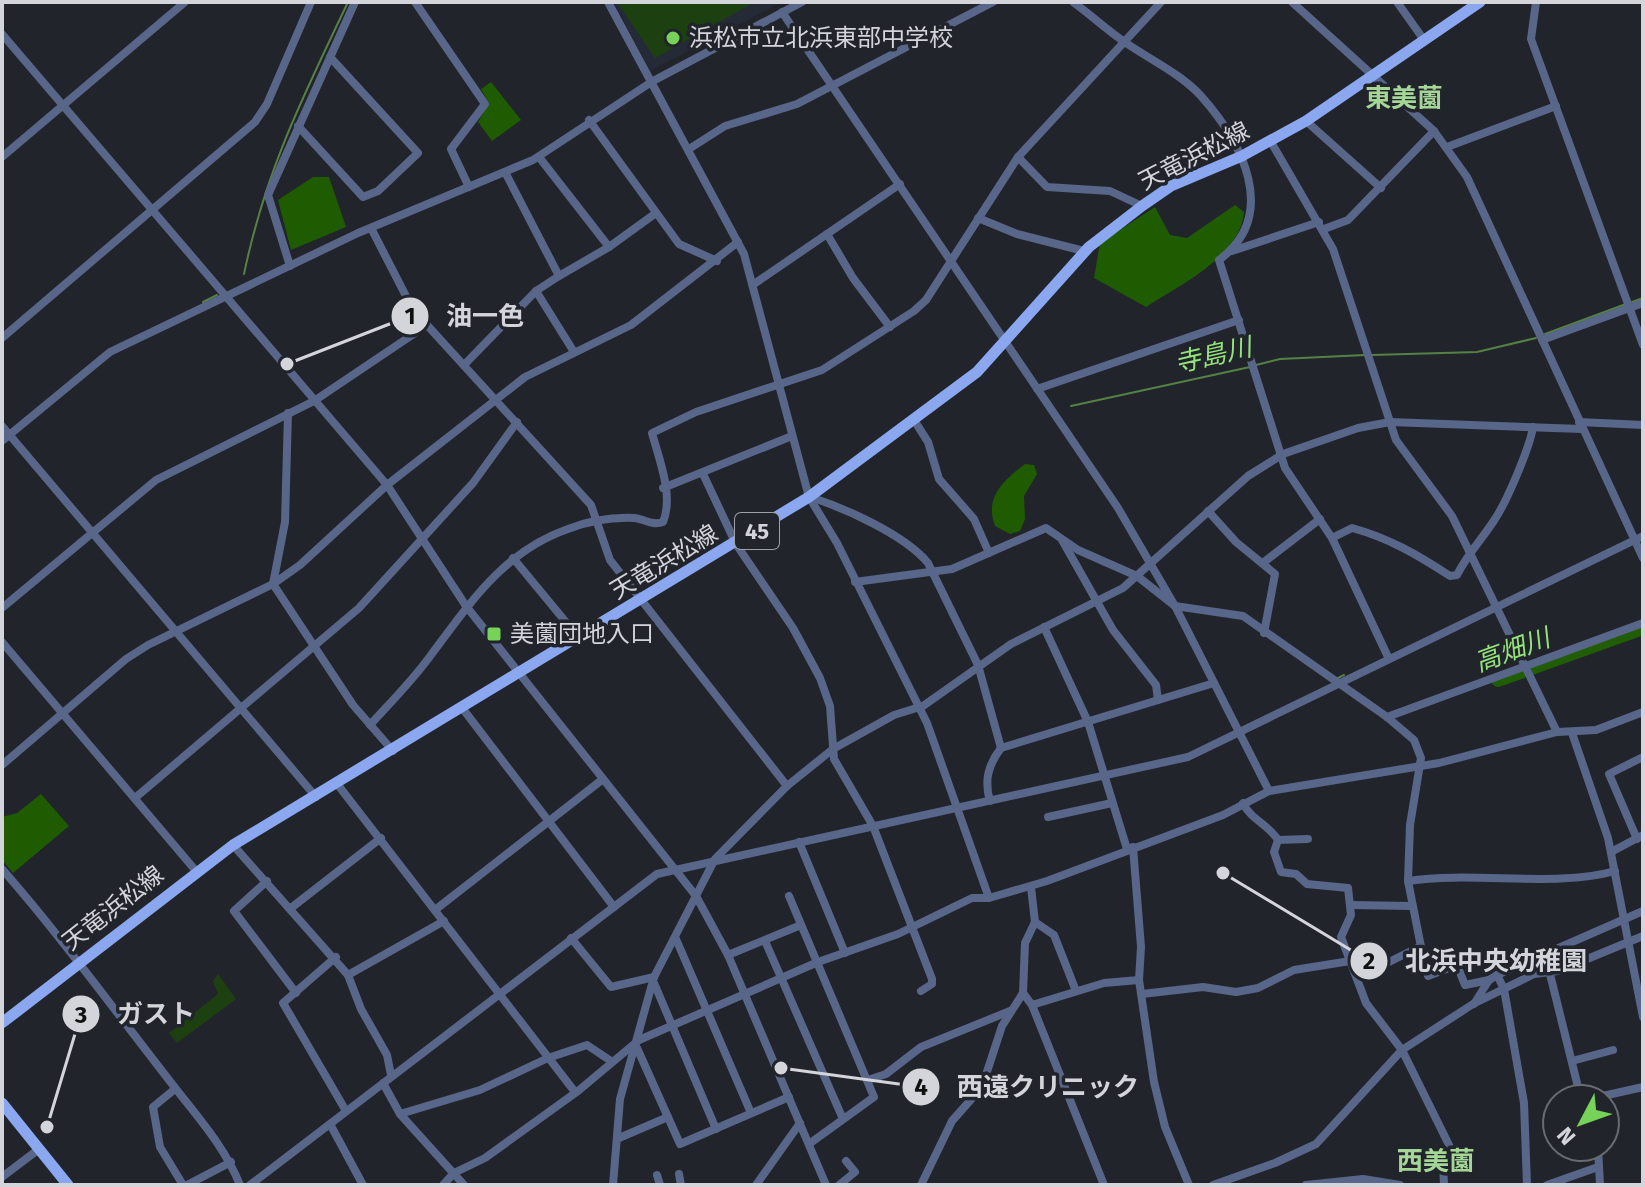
<svg xmlns="http://www.w3.org/2000/svg" width="1645" height="1187" viewBox="0 0 1645 1187" font-family="'Fira Sans','Noto Sans JP',sans-serif">
<style>
.built{fill:#252a37}
.green{fill:#1d4011}
.forest{fill:#1f5b01}
.lines{fill:none;stroke-linecap:round;stroke-linejoin:round}
.stream{stroke:#568145;stroke-width:2}
.river{stroke:#215d05;stroke-width:14}
.minor{stroke:#586689;stroke-width:8}
.major{stroke:#8ba7ef;stroke-width:11}
.poi-dot{fill:#77d259;stroke:#21242b;stroke-width:3}
.labels{text-anchor:middle;stroke-width:7;stroke-linejoin:round;paint-order:stroke}
.shield{fill:#21242b;stroke:#9ea0a6;stroke-width:2}
.shield-label{font-size:22px;font-weight:bold;fill:#d3d5da}
.poi-label{font-size:24px;fill:#d3d5da;stroke:#21242b;text-anchor:start}
.street-label{font-size:24px;fill:#d3d5da;stroke:#21242b}
.neighbourhood-label{font-size:26px;font-weight:bold;fill:#a5d697;stroke:#21242b}
.water-label{font-size:26px;font-style:italic;fill:#94e47b;stroke:#21242b}
.leader{fill:none;stroke:#d3d5da;stroke-width:3}
.callout-dot{fill:#d3d5da;stroke:#21242b;stroke-width:3}
.mark-label{font-size:24px;text-anchor:middle;font-weight:bold;fill:#111}
.callout-label{font-size:26px;text-anchor:middle;font-weight:bold;fill:#d3d5da;stroke:#21242b;stroke-width:7;stroke-linejoin:round;paint-order:stroke}
</style>
<rect width="100%" height="100%" fill="#21242b"/>
<path class="built" d="M614,2h168l-132,69z"/>
<g class="green">
<path d="M617,2h135l1,1 -98,55z"/>
<path d="M218,974l18,25 -59,44 -8,-10 49,-39 -5,-13z"/>
</g>
<g class="forest">
<path d="M491,82l30,38 -29,21 -14,-19 11,-19 -8,-14z"/>
<path d="M313,177h16l17,50 -55,23 -13,-50z"/>
<path d="M1235,205l9,7c-3,44 -64,73 -98,95l-52,-29 6,-35 55,-36 15,28 17,3z"/>
<path d="M1025,464l9,1 3,9 -13,22 1,23 -5,12 -10,3 -15,-8c-11,-29 9,-46 30,-62z"/>
<path d="M41,794l28,32 -56,47 -11,-13v-43l15,-4z"/>
</g>
<g class="lines">
<g class="stream">
<path d="M244,274c22,-105 59,-177 104,-272"/>
<path d="M203,302l14,-7"/>
<path d="M1632,302l11,-4"/>
<path d="M1545,334l81,-30"/>
<path d="M1372,355l105,-3 59,-14"/>
<path d="M1256,365l24,-6 85,-4"/>
<path d="M1071,406l179,-39"/>
<path d="M1338,678l6,-3"/>
</g>
<path class="river" d="M1498,680l145,-52"/>
<g class="minor">
<path d="M415,2l70,102 -34,45 18,38"/>
<path d="M608,2l136,252 65,243 28,46 90,180 62,175"/>
<path d="M1073,2c18,13 35,29 53,41 25,17 55,31 75,53 41,46 79,119 18,164l66,208 47,70 57,121"/>
<path d="M1292,2l142,129 33,46 176,381"/>
<path d="M1397,2l27,38"/>
<path d="M1536,2l-5,37 112,306"/>
<path d="M782,12l336,496 57,98 94,185"/>
<path d="M2,34l385,451 79,121 230,290 32,59 98,230"/>
<path d="M589,120l90,124 38,17"/>
<path d="M1306,121l75,67"/>
<path d="M298,126l65,71 15,-6 40,-38 -88,-96"/>
<path d="M1271,142l62,107 63,191 56,76 105,216"/>
<path d="M1447,147l109,-41"/>
<path d="M689,149l36,-23 72,-22 196,-102"/>
<path d="M2,157l183,-155"/>
<path d="M539,157l70,90 47,-34"/>
<path d="M1018,157l29,30 63,4 32,15"/>
<path d="M978,218l39,16 67,17"/>
<path d="M1324,229l24,-9 86,-89"/>
<path d="M827,234l26,44 37,49"/>
<path d="M1232,251l87,-29"/>
<path d="M290,266l-22,-71 87,-193"/>
<path d="M559,276l50,-29"/>
<path d="M754,284l146,-100"/>
<path d="M536,291l38,61"/>
<path d="M427,325l164,180 19,55 177,226"/>
<path d="M2,338l253,-216 12,-18 44,-102"/>
<path d="M1542,340l101,-37"/>
<path d="M464,365l72,-74 23,-15 -54,-104"/>
<path d="M1037,389l202,-69"/>
<path d="M288,413l-3,109 -12,62 80,121 40,46"/>
<path d="M914,420l14,22 11,37 35,40 15,34"/>
<path d="M1579,422l64,3"/>
<path d="M2,426l314,371"/>
<path d="M2,441l108,-89 248,-119 175,-73 120,-79 149,-79"/>
<path d="M703,474l33,70 57,84 27,50 10,28 4,53 39,67 59,153v5l-11,7"/>
<path d="M663,488l129,-52"/>
<path d="M810,497c35,11 95,38 118,66l50,102 23,83c-13,17 -17,33 -11,53"/>
<path d="M1208,511l28,31 39,32 -11,59"/>
<path d="M1332,538l20,-10c37,10 66,27 98,48l7,-1c11,-22 26,-37 38,-56 12,-18 35,-72 38,-92"/>
<path d="M1062,540l51,90 43,55 2,15"/>
<path d="M513,558l66,80"/>
<path d="M1264,562l56,-43"/>
<path d="M855,582l97,-13 94,-41 32,22 59,26 38,30 68,10 144,101 27,23 7,18 -11,67 -2,56 17,86 3,9 29,-11 8,20 24,-5"/>
<path d="M2,608l154,-128 158,-79 113,-76 -19,-25 -37,-72"/>
<path d="M1044,627l44,95 39,127"/>
<path d="M2,642l194,229"/>
<path d="M463,709l151,198"/>
<path d="M1387,717l256,-94"/>
<path d="M370,725c21,-23 43,-45 61,-70 39,-52 73,-104 137,-126 21,-8 43,-12 66,-11 11,1 18,8 29,4 11,-26 -4,-63 -11,-89l44,-21 126,-42 92,-59 12,-11 92,-143 143,-155"/>
<path d="M1572,733l36,105 35,179"/>
<path d="M1001,748l213,-65"/>
<path d="M2,765l124,-106 22,-14 125,-61 27,-19 87,-80 138,-108 106,-52 107,-83"/>
<path d="M338,785l237,307"/>
<path d="M135,798l224,-190 114,-125 44,-61"/>
<path d="M1243,803c8,17 25,21 35,37l30,-1"/>
<path d="M1048,817l64,-14"/>
<path d="M1637,839l-28,-65 34,-17"/>
<path d="M1278,840l-4,12 7,20 15,2 11,10 41,4 3,27 -10,22 25,66 36,47 48,97 2,5 -9,12 1,21"/>
<path d="M799,842l46,111"/>
<path d="M233,845l115,130 13,34 26,46 4,20"/>
<path d="M1133,847l8,100 -2,33 15,102 11,45 24,58"/>
<path d="M1611,852l32,-17"/>
<path d="M2,869c62,71 116,146 174,220 25,32 49,59 64,96"/>
<path d="M267,881l-33,30 62,82"/>
<path d="M1408,881c66,-10 147,7 207,-10"/>
<path d="M789,896l85,201 -65,47"/>
<path d="M1351,905l60,1"/>
<path d="M291,908l90,-70"/>
<path d="M435,910l168,-131"/>
<path d="M1035,922l19,13 22,56"/>
<path d="M571,938l40,49 43,-10"/>
<path d="M676,939l75,174"/>
<path d="M765,941l78,178"/>
<path d="M1545,954l33,133 16,11 49,-11"/>
<path d="M728,955l73,-30"/>
<path d="M336,957l-53,46 63,108"/>
<path d="M348,975l96,-54"/>
<path d="M1356,975l11,-2 52,-26"/>
<path d="M1497,975l7,14 20,114 3,82"/>
<path d="M654,983l62,146"/>
<path d="M1023,993l9,12 72,180"/>
<path d="M1142,994l61,-7 33,5 22,-4 36,-18 56,-9"/>
<path d="M1474,1004l15,-24 8,-5 146,-64"/>
<path d="M1032,1005l72,-22 35,-3"/>
<path d="M637,1048l43,96 109,-47"/>
<path d="M1572,1061l41,-11"/>
<path d="M868,1080l18,-6 35,-27 89,-36"/>
<path d="M383,1083l17,31 64,71"/>
<path d="M175,1089l-22,18 7,40 23,38"/>
<path d="M400,1114l80,-24 68,-32 39,-13 24,16"/>
<path d="M330,1124l33,61"/>
<path d="M619,1138l49,-21"/>
<path d="M1598,1147l2,38"/>
<path d="M679,1174l2,11"/>
<path d="M657,1175l3,10"/>
<path d="M2,1177l37,-28"/>
<path d="M187,1185l44,-23"/>
<path d="M250,1185l407,-311 531,-117 455,-221"/>
<path d="M443,1185l11,-12 31,-15 93,-67 61,-51 179,-78 80,-28 74,-36h17l58,-17 176,-66 46,-24 170,-28 118,-31 39,-2 47,-18"/>
<path d="M613,1185l7,-86 34,-122 61,-118 72,-73 46,-37 61,-34 29,-9 88,-62 112,-56 125,-112 35,-22 75,-26 32,-6 192,7"/>
<path d="M756,1185l44,-62"/>
<path d="M839,1185l16,-13 -9,-11"/>
<path d="M921,1185l31,-64 30,-34 20,-61 21,-33 2,-50 10,-21 -4,-35"/>
<path d="M1213,1185l62,-22 41,-19 86,-94 71,-46 61,-30 24,-3 85,-35"/>
<path d="M1306,1185l57,-6 37,6"/>
<path d="M1547,1185l51,-18"/>
</g>
<g class="major">
<path d="M2,1023l231,-178 576,-348 168,-125 112,-125 53,-41 29,-20 71,-30 64,-35 174,-119"/>
<path d="M2,1103l66,82"/>
</g>
</g>
<g class="poi-dot">
<circle cx="673" cy="38" r="8"/>
<rect x="486" y="626" width="16" height="16" rx="4"/>
</g>
<g class="labels">
<rect class="shield" x="735" y="513" width="44" height="36" rx="6"/>
<g class="shield-label">
<text x="757" y="539">45</text>
</g>
<g class="poi-label">
<text x="689" y="46">浜松市立北浜東部中学校</text>
<text x="510" y="642">美薗団地入口</text>
</g>
<g class="street-label">
<text transform="translate(1194 156) rotate(-27)" y="8">天竜浜松線</text>
<text transform="translate(664 562) rotate(-31)" y="8">天竜浜松線</text>
<text transform="translate(113 908) rotate(-38)" y="8">天竜浜松線</text>
</g>
<g class="neighbourhood-label">
<text x="1404" y="107">東美薗</text>
<text x="1436" y="1170">西美薗</text>
</g>
<g class="water-label">
<text transform="translate(1213 355) rotate(-13)" y="9">寺島川</text>
<text transform="translate(1512 650) rotate(-20)" y="9">高畑川</text>
</g>
</g>
<path class="leader" d="M287 364L410 316M1223 873L1369 961M47 1127L81 1014M781 1068L921 1087"/>
<g class="callout-dot">
<circle cx="287" cy="364" r="8"/>
<circle cx="1223" cy="873" r="8"/>
<circle cx="47" cy="1127" r="8"/>
<circle cx="781" cy="1068" r="8"/>
<circle cx="410" cy="316" r="20"/>
<circle cx="1369" cy="961" r="20"/>
<circle cx="81" cy="1014" r="20"/>
<circle cx="921" cy="1087" r="20"/>
</g>
<g class="mark-label">
<text x="410" y="324">1</text>
<text x="1369" y="969">2</text>
<text x="81" y="1023">3</text>
<text x="921" y="1095">4</text>
</g>
<g class="callout-label">
<text x="485" y="325">油一色</text>
<text x="1496" y="970">北浜中央幼稚園</text>
<text x="156" y="1023">ガスト</text>
<text x="1048" y="1096">西遠クリニック</text>
</g>
<rect width="1645" height="1187" fill="none" stroke="#d3d5da" stroke-width="8"/>
<g transform="translate(1581 1123) rotate(229)"><circle r="38" fill="#21242b" stroke="#686b71" stroke-width="2"/>
<path d="M0-6L14 30L0 20L-14 30Z" fill="#77d259"/>
<text y="-12" font-size="22" font-weight="bold" text-anchor="middle" fill="#d3d5da">N</text>
</g>
</svg>
